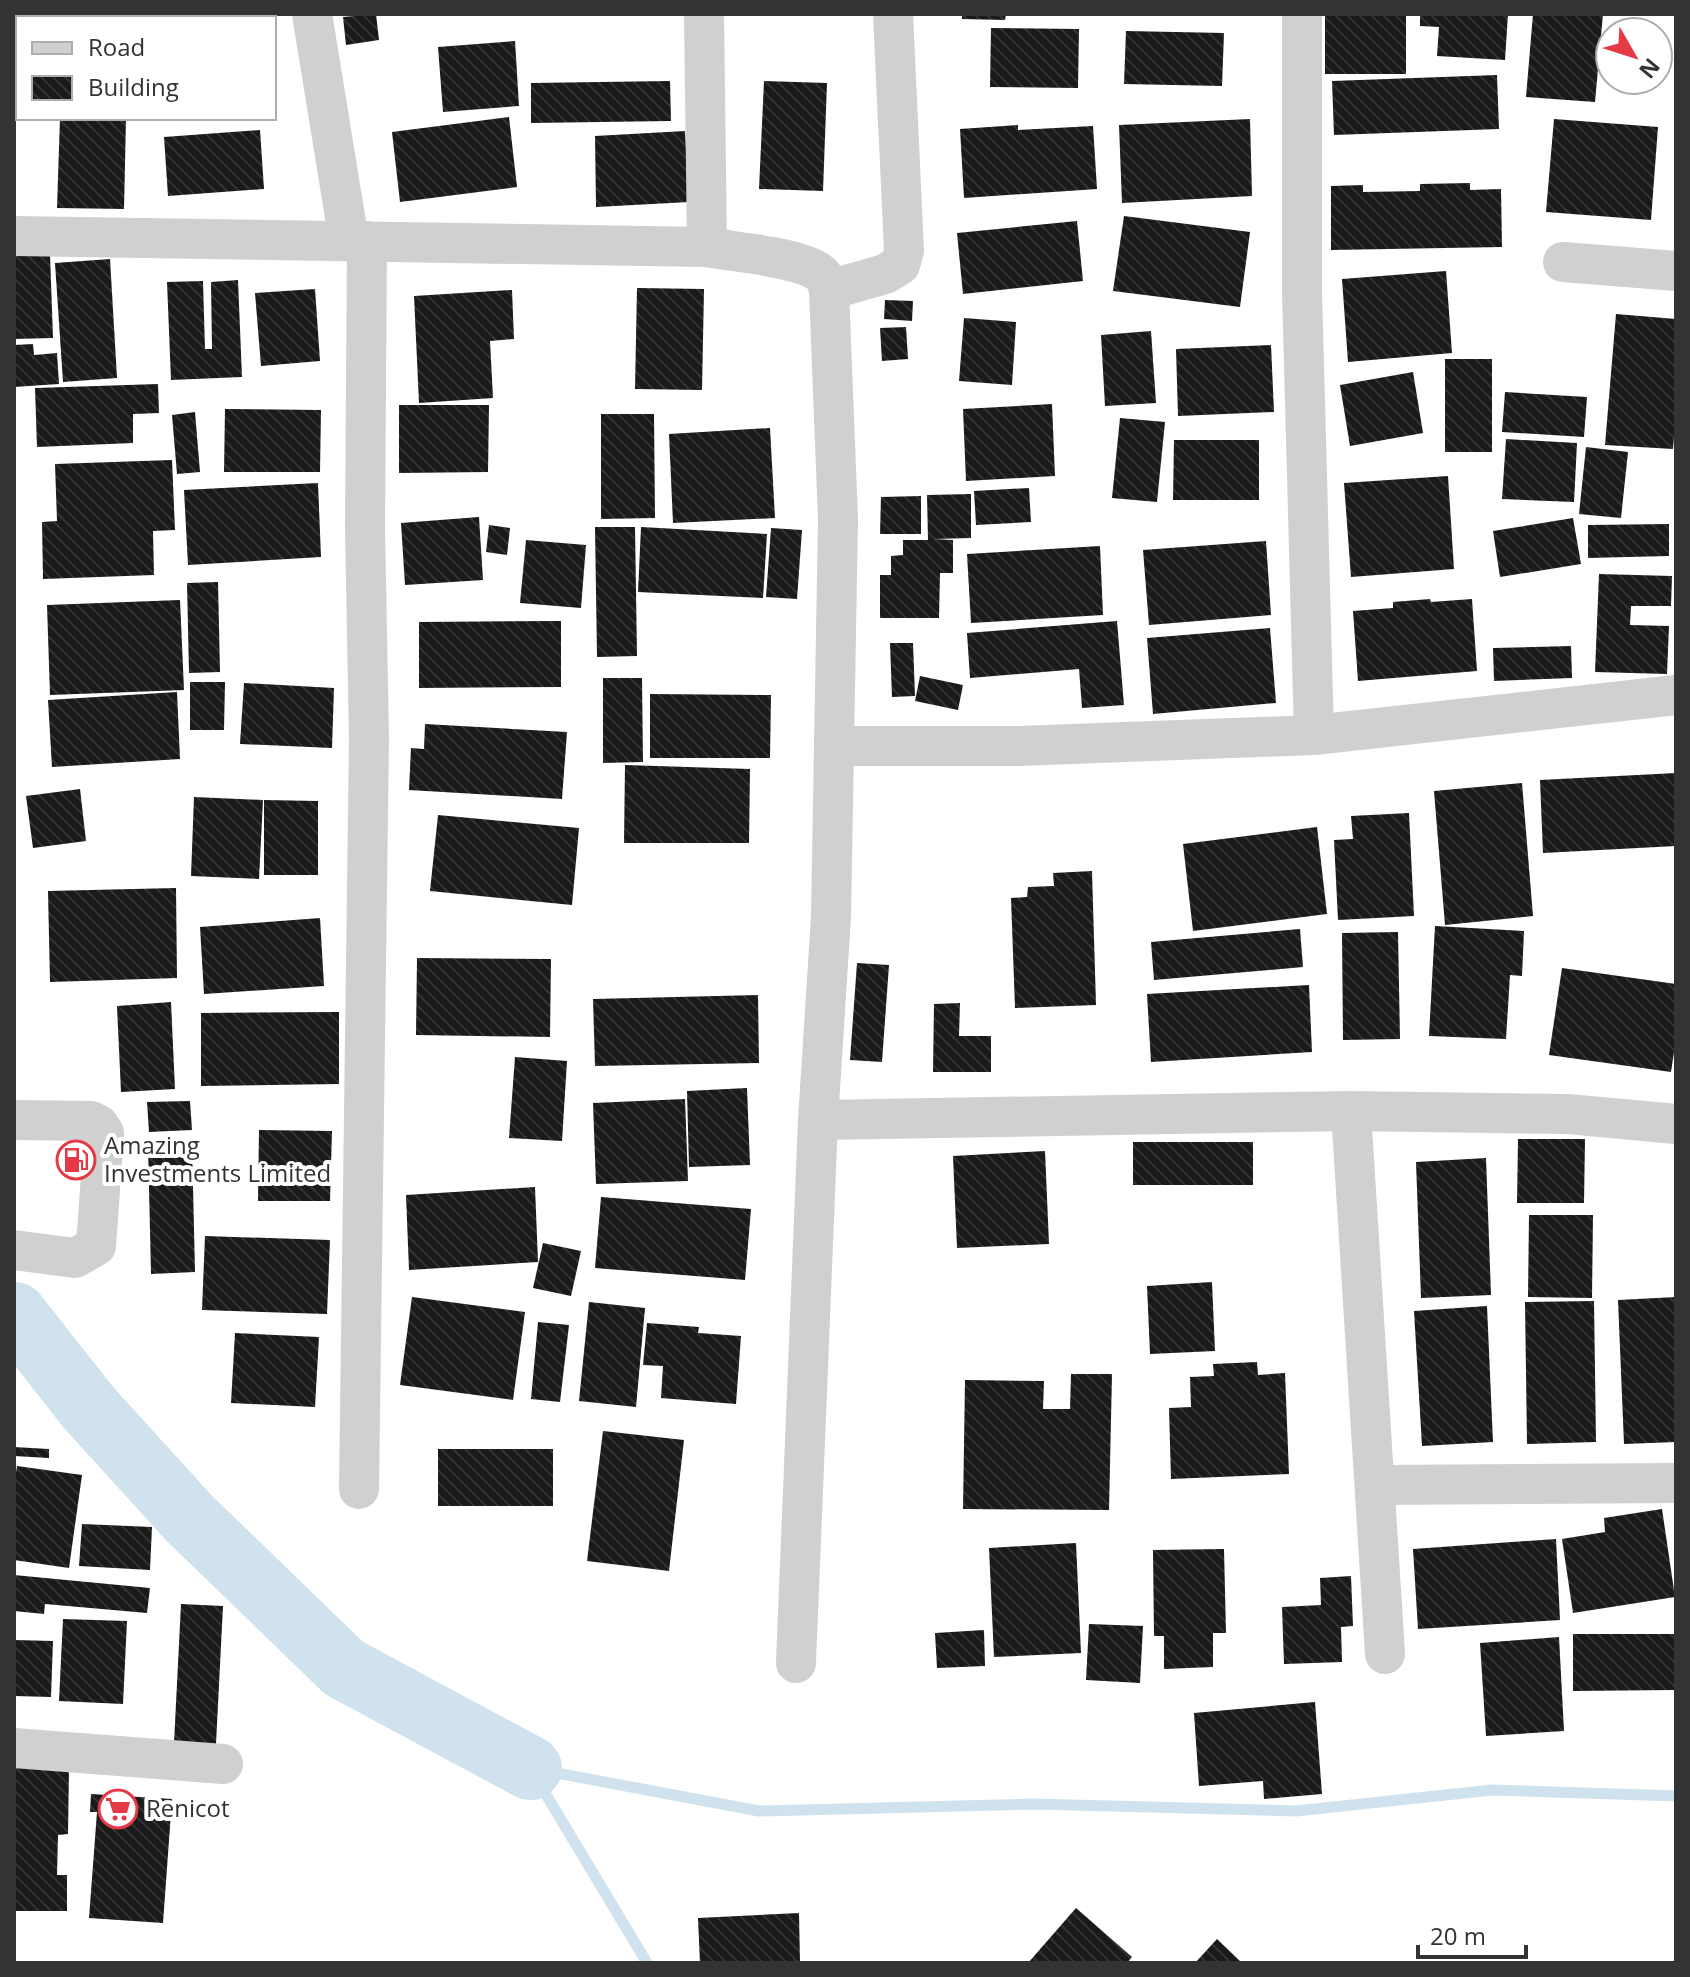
<svg xmlns="http://www.w3.org/2000/svg" width="1690" height="1977" viewBox="0 0 1690 1977" font-family="'Open Sans',sans-serif">
<style>
.lines{fill:none;stroke-linecap:round;stroke-linejoin:round}
.stream{stroke:#cfe2ee;stroke-width:11}
.river{stroke:#cfe2ee;stroke-width:64}
.building{fill:url(#building-back-hatch)}
.minor{stroke:#d0d0d0;stroke-width:40}
.labels{text-anchor:middle;stroke-width:8;stroke-linejoin:round;paint-order:stroke}
.poi-label{font-size:24px;fill:#333;stroke:#fff;text-anchor:start}
</style>
<defs>
<pattern id="building-back-hatch" width="6" height="6" patternUnits="userSpaceOnUse" patternTransform="scale(2)"><rect width="6" height="6" fill="#1a1a1a"/><path d="M-1 5l2 2M0 0l6 6M5-1l2 2" fill="none" stroke="#333"/></pattern>
</defs>
<rect width="100%" height="100%" fill="#fff"/>
<g class="lines">
<g class="stream">
<path d="M530,1768l229,43 275,-7 262,7 196,-21 184,6"/>
<path d="M530,1768l117,195"/>
</g>
<path class="river" d="M15,1314l74,94 100,110 155,150 186,100"/>
</g>
<g class="building">
<rect x="32" y="14" width="113" height="4"/>
<path d="M376,14l3,26 -33,5 -3,-28z"/>
<path d="M962,14h44l-1,6 -43,-1z"/>
<rect x="1325" y="14" width="81" height="60"/>
<path d="M1420,14h88l-3,46 -68,-4 2,-29 -19,-1z"/>
<path d="M1533,14h70l-8,88 -69,-5z"/>
<path d="M991,28l88,1 -1,59 -88,-1z"/>
<path d="M1126,31l98,2 -2,53 -98,-2z"/>
<path d="M515,41l4,65 -76,6 -5,-65z"/>
<path d="M1497,75l2,54 -165,6 -2,-54z"/>
<path d="M670,81l1,40 -140,2v-40z"/>
<path d="M764,81l63,2 -4,108 -64,-2z"/>
<path d="M509,117l8,70 -117,15 -8,-70z"/>
<path d="M60,118h66l-2,91 -67,-1z"/>
<path d="M1250,119l2,77 -130,7 -3,-78z"/>
<path d="M1554,119l104,8 -7,93 -105,-8z"/>
<path d="M1018,125v5l75,-4 4,63 -133,9 -4,-69z"/>
<path d="M260,130l4,59 -96,7 -4,-59z"/>
<path d="M685,131l4,71 -93,5 -1,-71z"/>
<path d="M1470,183v7l31,-1 1,58 -171,3v-64l32,-1v7l57,-1v-7z"/>
<path d="M1124,216l126,16 -10,75 -127,-16z"/>
<path d="M1077,221l6,60 -120,13 -6,-61z"/>
<path d="M50,254l3,84 -39,1v-84z"/>
<path d="M110,259l7,119 -54,4 -8,-119z"/>
<path d="M1446,271l6,82 -104,9 -6,-83z"/>
<path d="M238,280l4,97 -71,3 -4,-98 36,-1 2,68h7l-1,-67z"/>
<path d="M637,288l67,1 -2,101 -67,-1z"/>
<path d="M315,289l5,72 -59,5 -6,-73z"/>
<path d="M512,290l2,49 -24,2 3,57 -74,5 -5,-107z"/>
<path d="M885,300l28,1 -1,20 -28,-2z"/>
<path d="M1616,314l60,5v93l-3,37 -68,-4z"/>
<path d="M964,318l52,4 -4,63 -53,-4z"/>
<path d="M906,327l2,32 -26,2 -2,-33z"/>
<path d="M1151,331l5,72 -51,3 -4,-71z"/>
<path d="M33,344l1,11 23,-2 2,31 -45,3v-42z"/>
<path d="M1271,345l3,67 -96,4 -2,-67z"/>
<rect x="1445" y="359" width="47" height="93"/>
<path d="M1413,372l10,61 -73,13 -10,-61z"/>
<path d="M158,384l1,29 -26,1v29l-96,4 -2,-59z"/>
<path d="M1505,392l82,5 -3,40 -82,-5z"/>
<path d="M1052,404l3,72 -89,5 -3,-72z"/>
<path d="M399,405h90l-1,67 -89,1z"/>
<path d="M225,409l96,1 -1,62h-96z"/>
<path d="M195,412l5,60 -23,2 -5,-59z"/>
<path d="M601,414h53l1,104 -54,1z"/>
<path d="M1120,418l45,4 -8,80 -45,-4z"/>
<path d="M770,428l5,90 -102,5 -4,-89z"/>
<path d="M1506,439l71,4 -3,59 -72,-3z"/>
<path d="M1174,440h85v60h-86z"/>
<path d="M1586,447l42,5 -7,66 -42,-4z"/>
<path d="M172,460l3,70 -22,1 1,44 -111,4 -1,-57 15,-1 -2,-57z"/>
<path d="M1448,476l6,93 -103,8 -7,-94z"/>
<path d="M318,483l3,74 -133,8 -4,-75z"/>
<path d="M1029,488l2,34 -55,3 -2,-34z"/>
<path d="M971,494v44l-38,1 20,1v33h-13l-1,45h-59v-43h11v-19l12,-1v-15h25l-1,-45z"/>
<path d="M921,496v38h-41l1,-37z"/>
<path d="M479,517l4,63 -78,5 -4,-62z"/>
<path d="M1573,518l8,46 -81,13 -7,-46z"/>
<path d="M1669,524v32l-81,2v-33z"/>
<path d="M489,525l21,3 -3,27 -21,-3z"/>
<path d="M595,527h40l2,129 -40,1z"/>
<path d="M641,527l126,7 -4,64 -125,-6z"/>
<path d="M771,528l31,2 -5,69 -31,-2z"/>
<path d="M526,540l60,5 -5,63 -61,-5z"/>
<path d="M1266,541l5,74 -122,10 -6,-75z"/>
<path d="M1100,546l3,69 -132,8 -4,-69z"/>
<path d="M1599,574l73,2 -1,30h-40l-1,19 39,1 -2,48 -72,-2z"/>
<path d="M218,582l2,90 -31,1 -2,-90z"/>
<path d="M1430,599l1,3 41,-3 5,72 -119,10 -5,-70 40,-3v-6z"/>
<path d="M180,600l4,90 -134,5 -3,-90z"/>
<path d="M561,621v66l-142,1v-66z"/>
<path d="M1117,621l7,84 -42,3 -3,-39 -109,9 -3,-45z"/>
<path d="M1270,628l6,75 -123,11 -6,-76z"/>
<path d="M890,643h23l2,53 -23,1z"/>
<path d="M1571,646l1,32 -78,3 -1,-33z"/>
<path d="M920,676l43,9 -5,25 -43,-9z"/>
<path d="M603,678h39l1,84 -40,1z"/>
<path d="M190,682h35l-1,48h-34z"/>
<path d="M244,683l90,5 -2,60 -92,-4z"/>
<path d="M177,692l3,67 -128,8 -4,-67z"/>
<path d="M650,694l121,1 -1,63h-120z"/>
<path d="M425,724l142,8 -5,67 -153,-9 2,-42 13,1z"/>
<path d="M625,765l125,4 -1,74h-125z"/>
<path d="M1676,773v73l-133,7 -3,-73z"/>
<path d="M1522,783l11,133 -88,9 -11,-134z"/>
<path d="M80,789l6,52 -53,7 -7,-52z"/>
<path d="M194,797l69,3 -4,79 -68,-3z"/>
<path d="M264,800l54,1v74h-54z"/>
<path d="M1409,813l5,103 -76,4 -4,-80 19,-1 -2,-23z"/>
<path d="M438,815l141,13 -7,77 -142,-14z"/>
<path d="M1317,827l10,87 -134,17 -10,-87z"/>
<path d="M1092,871l4,134 -81,3 -4,-110 16,-1 1,-10 26,-1 -1,-13z"/>
<path d="M176,888l1,90 -127,4 -2,-91z"/>
<path d="M320,918l4,68 -120,8 -4,-67z"/>
<path d="M1435,926l89,5 -2,45 -12,-1 -4,64 -77,-3z"/>
<path d="M1300,929l3,38 -149,13 -3,-38z"/>
<path d="M1398,932l2,107 -57,1 -1,-107z"/>
<path d="M417,958l134,1 -1,78 -134,-2z"/>
<path d="M857,963l32,2 -7,97 -32,-2z"/>
<path d="M1562,968l114,16v55l-5,33 -122,-17z"/>
<path d="M1309,985l3,67 -161,10 -4,-68z"/>
<path d="M758,995l1,68 -164,3 -2,-67z"/>
<path d="M171,1002l4,87 -54,3 -4,-86z"/>
<path d="M960,1003l-1,33h32v36h-58l1,-68z"/>
<path d="M339,1012v72l-138,2v-73z"/>
<path d="M515,1057l52,4 -5,80 -53,-3z"/>
<path d="M747,1088l3,77 -61,2 -2,-76z"/>
<path d="M685,1099l3,82 -92,3 -3,-81z"/>
<path d="M190,1101l2,29 -43,2 -2,-30z"/>
<path d="M259,1130l73,1 -2,70h-72z"/>
<path d="M1518,1139h67l-1,64h-67z"/>
<rect x="1133" y="1142" width="120" height="43"/>
<path d="M192,1144l3,128 -44,2 -3,-128z"/>
<path d="M1045,1151l4,93 -92,4 -4,-92z"/>
<path d="M1486,1158l5,137 -70,3 -5,-136z"/>
<path d="M535,1187l3,75 -129,8 -3,-75z"/>
<path d="M601,1197l150,12 -6,71 -150,-12z"/>
<path d="M1529,1215h64l-1,83 -64,-1z"/>
<path d="M205,1236l125,4 -3,74 -125,-4z"/>
<path d="M543,1243l38,8 -10,45 -38,-8z"/>
<path d="M1212,1282l3,69 -65,3 -3,-68z"/>
<path d="M412,1297l113,15 -12,88 -113,-15z"/>
<path d="M1676,1297v145l-52,2 -6,-144z"/>
<path d="M1594,1301l2,141 -69,2 -2,-142z"/>
<path d="M589,1302l56,6 -9,99 -57,-6z"/>
<path d="M1487,1306l6,136 -71,4 -8,-135z"/>
<path d="M538,1322l31,3 -9,77 -29,-3z"/>
<path d="M647,1323l52,4 -1,6 43,3 -5,68 -75,-6 2,-32 -20,-1z"/>
<path d="M235,1333l84,4 -4,70 -84,-4z"/>
<path d="M1257,1362l1,13 27,-2 4,101 -118,5 -2,-71 22,-1 -1,-30 24,-1 -1,-12z"/>
<path d="M1071,1374h41l-3,136 -146,-1 2,-129 79,1 -1,28h27z"/>
<path d="M603,1431l81,9 -15,131 -82,-10z"/>
<path d="M14,1447l35,2v9l-35,-2z"/>
<rect x="438" y="1449" width="115" height="57"/>
<path d="M17,1466l65,9 -13,93 -55,-8v-75z"/>
<path d="M1662,1509l13,88 -102,16 -11,-74 43,-7 -1,-14z"/>
<path d="M82,1524l70,3 -2,43 -71,-4z"/>
<path d="M1556,1539l4,81 -142,9 -5,-80z"/>
<path d="M1076,1543l5,110 -87,4 -5,-109z"/>
<path d="M1224,1549l2,84h-13v34l-49,2v-33h-10l-1,-86z"/>
<path d="M14,1575l136,13 -3,25 -102,-9 -1,10 -30,-3z"/>
<path d="M1351,1576l2,50 -12,1 1,35 -58,2 -2,-57 39,-2 -1,-27z"/>
<path d="M181,1604l42,2 -7,138 -42,-1z"/>
<path d="M63,1619l64,2 -4,83 -64,-3z"/>
<path d="M1089,1624l54,2 -3,57 -54,-3z"/>
<path d="M984,1630l1,36 -48,2 -2,-35z"/>
<path d="M1573,1634h102l-1,56 -101,1z"/>
<path d="M1559,1637l5,94 -78,5 -6,-93z"/>
<path d="M14,1640l39,1 -2,56 -37,-1z"/>
<path d="M1315,1702l7,92 -58,5 -1,-18 -64,5 -5,-73z"/>
<path d="M14,1767l55,1 -1,66 -10,1 -1,40h10v36h-53z"/>
<path d="M91,1794l81,5 -9,124 -74,-5 8,-106h-7z"/>
<path d="M1076,1908l56,49 -5,6h-99z"/>
<path d="M799,1913l1,50h-100l-2,-45z"/>
<path d="M1217,1939l25,24h-47z"/>
</g>
<g class="lines">
<g class="minor">
<path d="M312,14l37,227"/>
<path d="M704,14l3,233"/>
<path d="M1302,14v277l12,444"/>
<path d="M14,236l693,11c27,5 93,10 113,26 6,5 7,10 9,17l9,229 -7,398 -13,203 -22,543"/>
<path d="M1563,262l113,9"/>
<path d="M829,290l56,-16 15,-9 4,-14 -11,-237"/>
<path d="M834,746h185l295,-11 362,-40"/>
<path d="M1351,1111l34,543"/>
<path d="M14,1120l77,1 8,4 5,8 -8,113 -21,12 -61,-8"/>
<path d="M818,1120l533,-9 217,3 108,10"/>
<path d="M1375,1485l301,-2"/>
<path d="M359,1489l10,-751 -4,-210 2,-287"/>
<path d="M14,1748l209,16"/>
</g>
</g>
<defs>
<symbol id="fuel-ring" viewBox="-11 -11 22 22"><circle r="9.5" fill="#fff" stroke="#e63946" stroke-width="1.5"/><path d="M-5.5-6h7V0h2V4h1.3V-2.5L3-4.5l.8-.8L6-3V5H2.5V1h-1V6h-7ZM-4.2-4.7v3.2H.2V-4.7Z" fill="#e63946"/></symbol>
<symbol id="supermarket-ring" viewBox="-11 -11 22 22"><circle r="9.5" fill="#fff" stroke="#e63946" stroke-width="1.5"/><path d="M-6-5.5h2.5l.6 2H6L4.5 2H-2.5L-4.4-4H-6ZM-1.5 3.2a1.3 1.3 0 1 0 .1 0ZM3 3.2a1.3 1.3 0 1 0 .1 0Z" fill="#e63946"/></symbol>
</defs>
<g fill-rule="evenodd">
<use href="#fuel-ring" x="54" y="1138" width="44" height="44"/>
<use href="#supermarket-ring" x="96" y="1787" width="44" height="44"/>
</g>
<g class="labels">
<g class="poi-label">
<text x="104" y="1154">Amazing<tspan x="104" dy="28">Investments Limited</tspan></text>
<text x="146" y="1817">Renicot</text>
</g>
</g>
<rect width="1690" height="1977" fill="none" stroke="#333333" stroke-width="32"/>
<rect x="16" y="16" width="260" height="104" fill="#ffffff" stroke="#adadad" stroke-width="2"/>
<rect x="32" y="42" width="40" height="12" fill="#d0d0d0" stroke="#adadad" stroke-width="2"/>
<text x="88" y="56" font-size="24" fill="#333333">Road</text>
<rect x="32" y="76" width="40" height="24" fill="url(#building-back-hatch)" stroke="#adadad" stroke-width="2"/>
<text x="88" y="96" font-size="24" fill="#333333">Building</text>
<g transform="translate(1634 56) rotate(129)"><circle r="38" fill="#ffffff" stroke="#adadad" stroke-width="2"/>
<path d="M0-6L14 30L0 20L-14 30Z" fill="#e63946"/>
<text y="-12" font-size="22" font-weight="bold" text-anchor="middle" fill="#333333">N</text>
</g>
<path d="M1418 1945v12h108v-12" fill="none" stroke="#333333" stroke-width="4"/>
<text x="1430" y="1945" font-size="24" fill="#333333" stroke="#ffffff" stroke-width="6" paint-order="stroke">20 m</text>
</svg>
